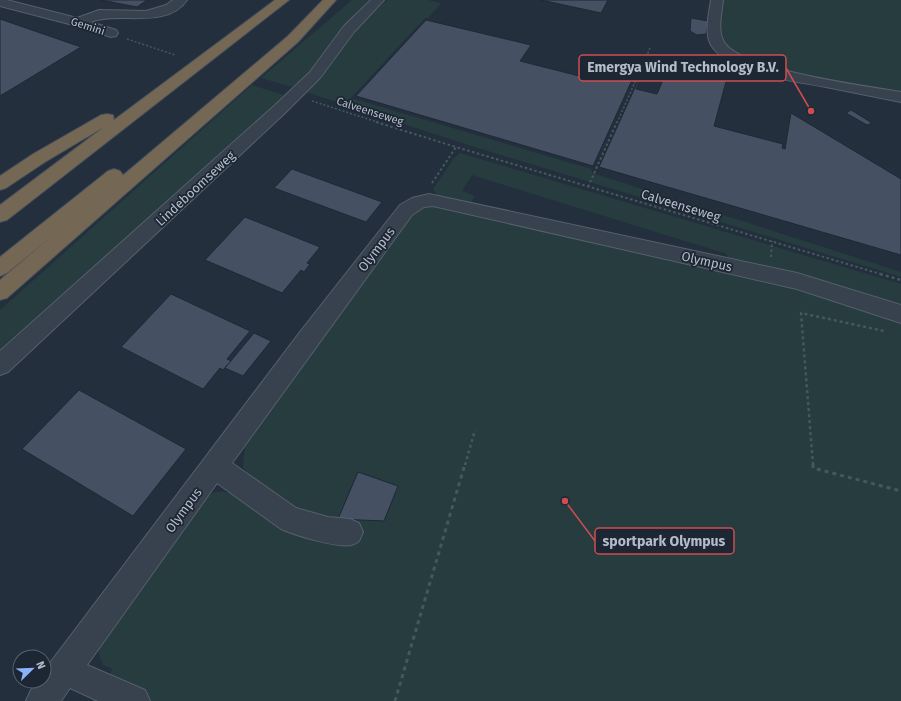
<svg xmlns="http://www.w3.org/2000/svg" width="901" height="701" viewBox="0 0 901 701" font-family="'Fira Sans',sans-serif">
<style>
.green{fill:#263c3f}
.building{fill:#455162;stroke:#1f2835}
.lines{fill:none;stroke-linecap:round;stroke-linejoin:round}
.minor-casing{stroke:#565f6c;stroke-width:2}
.highway-casing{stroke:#434c59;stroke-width:2}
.path-far3{stroke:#44595c;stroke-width:1.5;stroke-dasharray:2 2;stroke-linecap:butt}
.path-far2{stroke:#44595c;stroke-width:2;stroke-dasharray:2.5 2.5;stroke-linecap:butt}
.path-far1{stroke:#44595c;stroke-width:2.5;stroke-dasharray:3 3;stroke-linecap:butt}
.path{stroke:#44595c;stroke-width:3;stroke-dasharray:4 4;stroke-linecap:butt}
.minor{fill:#38414e;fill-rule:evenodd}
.highway{fill:#746855;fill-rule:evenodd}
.labels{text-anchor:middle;stroke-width:3.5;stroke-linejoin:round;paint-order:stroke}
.far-street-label{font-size:11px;fill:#b4bcc9;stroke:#1d2633}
.street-label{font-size:13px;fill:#b4bcc9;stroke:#1d2633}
.leader{fill:none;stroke:#ce4d50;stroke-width:1.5}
.callout-dot{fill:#ce4d50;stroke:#1d2633;stroke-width:1.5}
.callout{fill:#1d2633;stroke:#ce4d50;stroke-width:1.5}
.callout-label{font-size:14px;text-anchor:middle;font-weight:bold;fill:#b4bcc9}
</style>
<rect width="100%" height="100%" fill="#242f3e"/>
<g class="green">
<path d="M352,0h19l-34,35 -26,36 -19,16 -31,-9z"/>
<path d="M387,0h41l13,3 -13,15h-3l-74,80 240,71 1,4 309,99v5l-436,-133 -159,-52 21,-24 38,-48z"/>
<path d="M722,0h179v93l-129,-24 -37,-16 -15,-14z"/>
<path d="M252,85l32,10 -284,260v-45z"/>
<path d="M460,153l441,131v417h-809l21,-32 -10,-4 -5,-13 2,-7 106,-148c10,-7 17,-7 28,-2l15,-21 -6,-7 2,-20 166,-233 14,-8 7,-1 296,56 -1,-7 -255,-79 -10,16 13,5 -5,8 -32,-8 -5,-7 21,-31z"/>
</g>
<g class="building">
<path d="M101,0h46l-10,7z"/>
<path d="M541,0h67l-7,13z"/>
<path d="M691,18l17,3 -2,13 -9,1 -7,-4z"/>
<path d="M0,19l81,28 -81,49z"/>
<path d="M426,20l105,25 -11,16 63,16 10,-19 44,11 -44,97 -237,-70z"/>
<path d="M670,64l57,14 -13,48 69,18 -1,4 3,1 6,-36 110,66v76l-302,-88 44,-97 1,1 -8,18 21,5z"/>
<path d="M851,110l21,13 -5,2 -21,-12z"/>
<path d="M292,169l90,33 -16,20 -92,-34z"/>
<path d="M245,217l75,30 -13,16 3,1 -6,8 -3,-2 -19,23 -77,-33z"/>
<path d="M171,294l79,37 -23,28 4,2 -8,9 -3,-2 -17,21 -82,-42z"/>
<path d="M254,333l17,8 -28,35 -18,-8z"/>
<path d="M79,390l107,59 -53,67 -111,-67z"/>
<path d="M358,472l40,14 -14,35 -46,-2z"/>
</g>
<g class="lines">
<defs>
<g id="minor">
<path d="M0,0h7l70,18 22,-8 47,1 20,-6 7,-5h14c-20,30 -69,11 -96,22l25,8 2,3 -2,3 -5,1 -38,-12 -73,-19z"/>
<path d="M371,0h13l-30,32 -34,46 -34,34 -278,260 -8,3v-24l274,-245 36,-34 34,-46z"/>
<path d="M711,0h12c-1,12 -6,31 1,42 17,28 142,44 177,50v10c-25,-5 -50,-10 -75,-15 -31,-6 -97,-13 -115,-42 -7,-13 -2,-31 0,-45z"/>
<path d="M429,194l368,79 104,32v18l-104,-34 -364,-83 -9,1 -12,8 -180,248 64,45 32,9 22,2 9,4 4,9 -4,9c-2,2 -5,3 -8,4 -15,3 -56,-10 -70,-16l-64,-46 -130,182 58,25 5,11h-52l-28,-13 -9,13h-35l5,-11 7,-9h6v-8l9,-14 247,-327 100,-127 12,-7z"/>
</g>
<g id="highway">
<path d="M275,0h14l-282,220 -7,2v-17l104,-78 -59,35 -39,26 -6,2v-14l33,-22 68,-39 6,-1 6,1 1,5z"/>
<path d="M323,0h13l-38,42 -291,256 -7,2v-20l51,-43 -44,36 -7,3v-19l108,-86 6,-2 6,2 3,4 -2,2 167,-141z"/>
</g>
</defs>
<use href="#minor" class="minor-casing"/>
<use href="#highway" class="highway-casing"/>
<g class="path-far3">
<path d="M127,39l48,16"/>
<path d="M312,101l68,22"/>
<path d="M617,123l33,-75"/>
</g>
<g class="path-far2">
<path d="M376,122l80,25"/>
<path d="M432,183l24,-36 428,128"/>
<path d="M588,187l29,-65"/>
<path d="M771,257l1,-16"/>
</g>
<g class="path-far1">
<path d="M880,274l21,6"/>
<path d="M465,465l10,-35"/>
<path d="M813,465l-12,-152 83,18"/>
</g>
<g class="path">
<path d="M813,464v4l88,23"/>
<path d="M395,701l70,-237"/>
</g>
<use href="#minor" class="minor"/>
<use href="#highway" class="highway"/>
</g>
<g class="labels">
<g class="far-street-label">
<text transform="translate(88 26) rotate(18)" y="4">Gemini</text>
<text transform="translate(370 111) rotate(18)" y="4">Calveenseweg</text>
</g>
<g class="street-label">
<text transform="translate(195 188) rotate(-43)" y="5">Lindeboomseweg</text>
<text transform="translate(681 205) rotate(17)" y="5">Calveenseweg</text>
<text transform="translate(376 249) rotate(-53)" y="5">Olympus</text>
<text transform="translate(707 261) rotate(13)" y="5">Olympus</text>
<text transform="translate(183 510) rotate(-54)" y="5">Olympus</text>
</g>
</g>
<path class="leader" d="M811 111L786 68M565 501L595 541"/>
<g class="callout-dot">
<circle cx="811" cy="111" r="4"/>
<circle cx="565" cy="501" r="4"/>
</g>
<g class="callout">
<rect x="579" y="55" width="207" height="26" rx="4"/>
<rect x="595" y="528" width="139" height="26" rx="4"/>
</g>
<g class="callout-label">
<text x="683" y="72">Emergya Wind Technology B.V.</text>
<text x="664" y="546">sportpark Olympus</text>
</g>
<g transform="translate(32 669) rotate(67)"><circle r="19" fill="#1d2633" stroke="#59626f"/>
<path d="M0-3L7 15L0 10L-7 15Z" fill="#8ab4f8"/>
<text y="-6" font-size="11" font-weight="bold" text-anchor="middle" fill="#b4bcc9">N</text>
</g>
</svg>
